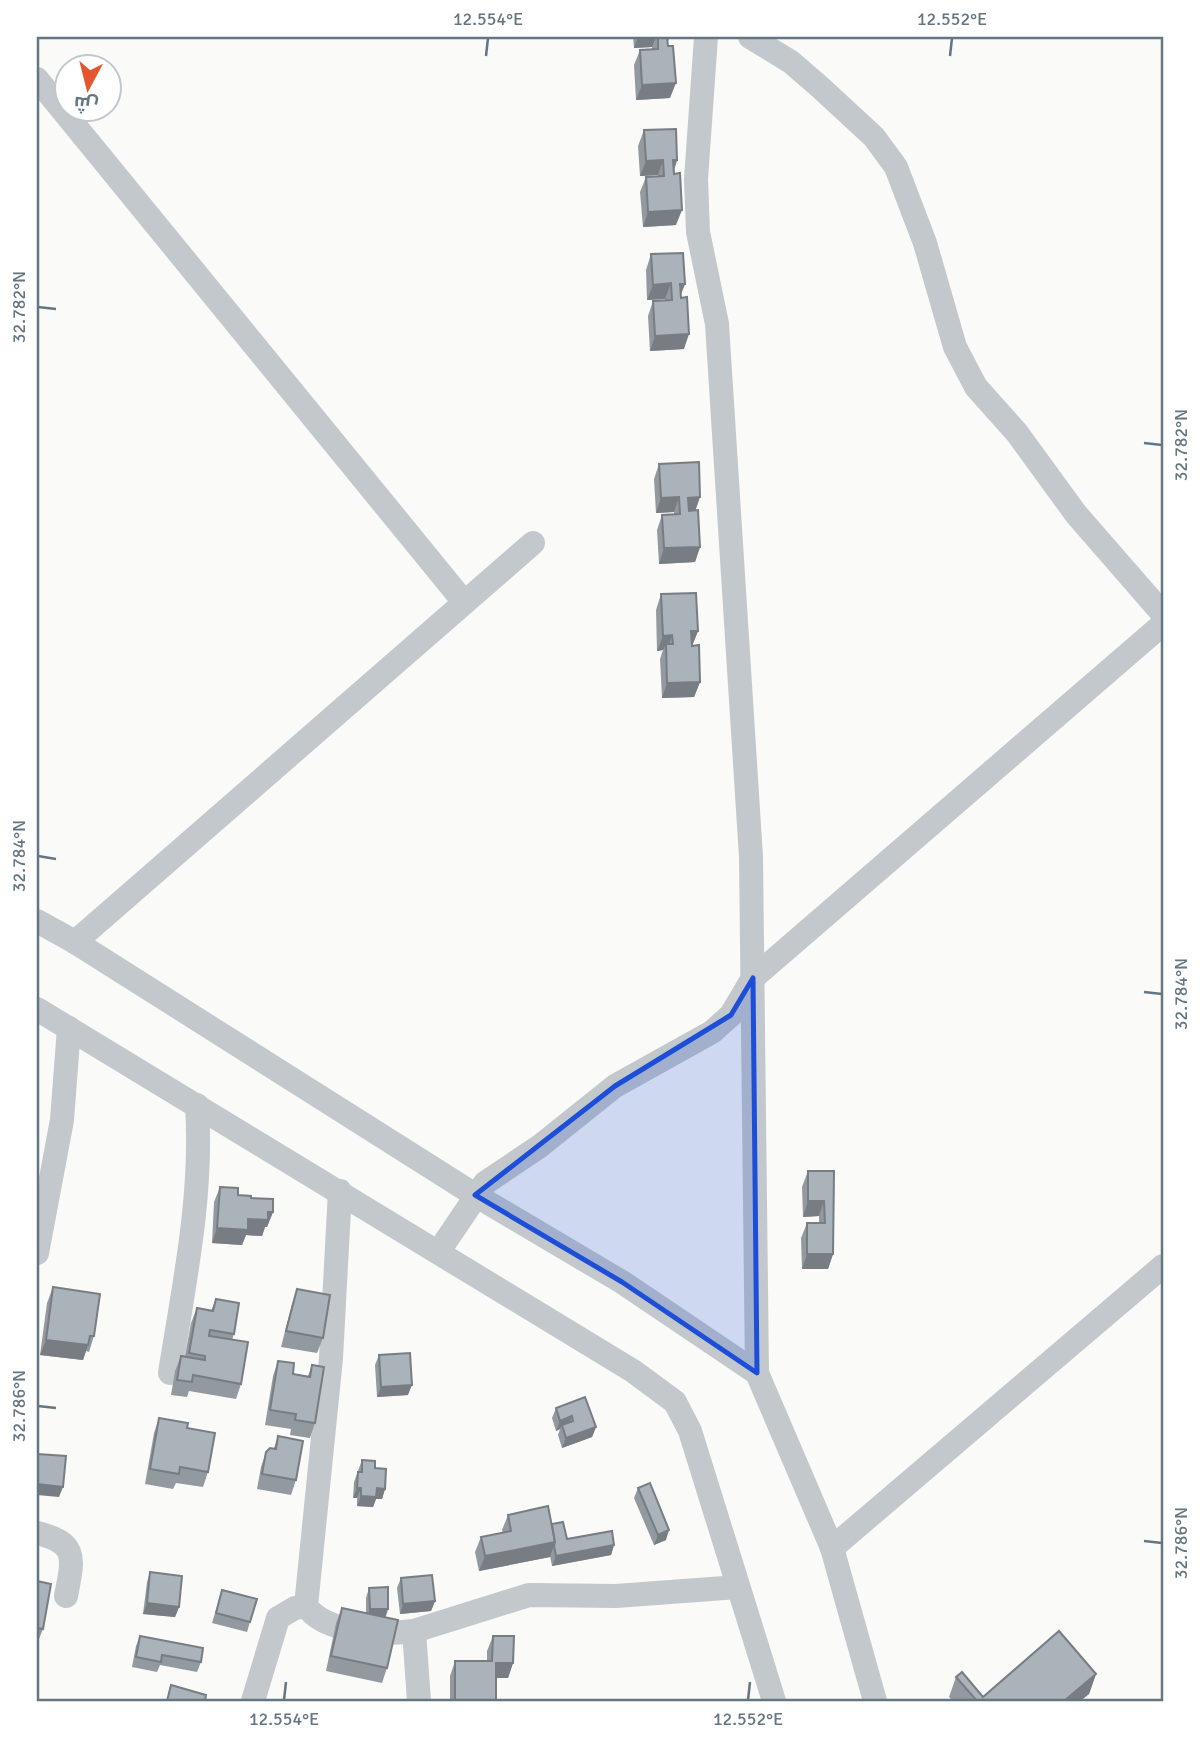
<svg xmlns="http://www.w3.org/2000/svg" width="1200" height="1738" viewBox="0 0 1200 1738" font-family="Signika,Cairo,sans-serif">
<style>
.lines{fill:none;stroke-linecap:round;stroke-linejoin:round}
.minor{stroke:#c3c8cc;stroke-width:24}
.wall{fill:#929a9f}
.shaded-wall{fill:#777d82}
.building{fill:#aab3b9;stroke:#777d82;stroke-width:2}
.marked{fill:#1d4ed8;fill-opacity:0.2;stroke:#1d4ed8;stroke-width:5;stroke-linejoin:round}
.ticks{fill:none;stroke:#657683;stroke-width:2.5}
.neatline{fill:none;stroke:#657683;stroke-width:2.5}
.ticks-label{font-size:18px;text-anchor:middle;fill:#657683}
</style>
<rect width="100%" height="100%" fill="#fafaf8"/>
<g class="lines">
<g class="minor">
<path d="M706,37l-10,142 2,53 19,92 34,533 6,516"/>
<path d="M750,37l41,25 30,26 53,49 22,30 29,76 30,104 21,40 41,46 59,81 87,100"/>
<path d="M37,79l427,523"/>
<path d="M37,921l38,21 400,253 147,87 135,91 75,175 43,153"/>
<path d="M75,942l458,-399"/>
<path d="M37,1009l596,362 42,31 15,29 84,270"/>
<path d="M340,1191l-9,167 -25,248c20,28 76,29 108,25l115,-36 87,1 122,-9"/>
<path d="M439,1251l46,-68 55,-37 75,-60 97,-54 19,-17 22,-37 410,-354"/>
<path d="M37,1253l25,-133 7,-92"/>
<path d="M170,1373c14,-89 33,-177 27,-268"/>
<path d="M37,1533c42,10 36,26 29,63"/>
<path d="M832,1548l331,-282"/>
<path d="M414,1631l5,70"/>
<path d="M253,1701l25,-83 17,-10 11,-2"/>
</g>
</g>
<g class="wall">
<path d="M633,37h37l-3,6 3,55 -34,2 -2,-35 6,-15 12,-1v-2l-18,1z"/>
<path d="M644,130l33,30 -3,11 2,54 -33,2 -3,-35 6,-15 12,-1v-1l-18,1 -2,-30z"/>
<path d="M651,254l34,30 -4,10 3,55 -34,2 -2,-35 5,-15 12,-1v-1l-18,1 -1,-30z"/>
<path d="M659,464l36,46 5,37 -5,15 -36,2 -2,-34 5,-15 12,-1v-2l-18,1 -2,-34z"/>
<path d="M661,594l37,37 -6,15 8,36 -6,15 -32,1 -2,-39 3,-9 -6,1 -1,-41z"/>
<path d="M808,1171h26l-1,83 -5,15h-26l-1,-31 6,-15h12v-7l-16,1 -1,-30z"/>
<path d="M220,1187l18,8 13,3 22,14 -6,15h-2l-3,9 -16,-1 -4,10 -30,-2 2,-41z"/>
<path d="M53,1287l41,49 -5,16 -3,-1 -3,9 -43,-5 7,-52z"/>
<path d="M297,1289l26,49 -6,15 -36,-6 11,-43z"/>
<path d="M216,1299l18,35 -2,6 9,44 -5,15 -47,-8 -2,6 -16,-2 4,-24 6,-15h4l6,-33 6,-15 14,3z"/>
<path d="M379,1355l29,40 -31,2 -2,-32z"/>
<path d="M278,1361l15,13 15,2 4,-11 3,58 -5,15 -20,-3 1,-6 -26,-4 8,-49z"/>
<path d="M556,1408l40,19 -4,10 -30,11 -4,-13 2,-6 -4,2 -4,-13z"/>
<path d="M159,1418l28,10 21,44 -5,15 -27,-4 -3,6 -28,-5 9,-51z"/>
<path d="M278,1436l18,44 -5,15 -34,-6 4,-22 5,-15 8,-4z"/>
<path d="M362,1460l13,8 10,21 -3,10h-6l-3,8 -16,-1v-8h-4l1,-16z"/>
<path d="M638,1488l28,52 -12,5 -20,-47z"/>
<path d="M508,1515l44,9 15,15 47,6 -3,10 -59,11 -2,-10v1l-71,14 -4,-19 6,-15 22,-4 -1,-3z"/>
<path d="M150,1572l29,35 -4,10 -32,-3 4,-32z"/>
<path d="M401,1578l34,23 -4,10 -31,3 -3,-26z"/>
<path d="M37,1581l6,48 -6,15z"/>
<path d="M369,1588l16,29 2,51 -5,15 -56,-12 10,-48 6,-15 24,5v-15z"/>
<path d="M222,1590l28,32 -3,10 -35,-9z"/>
<path d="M140,1636l61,26 -4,10 -37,-7 -3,7 -25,-5 4,-21z"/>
<path d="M493,1636l20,27 -5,15h-12v23h-46v-25l5,-15h32v-10z"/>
<path d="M1096,1674l-7,20 -9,7h-127l-4,-4 7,-20 27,20z"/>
</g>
<g class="shaded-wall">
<path d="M638,37h18l-4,10 -18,1z"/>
<path d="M676,83l-6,15 -34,2 6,-15z"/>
<path d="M663,160l-5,15 -18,1 6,-15z"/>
<path d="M673,160h4l-5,15z"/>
<path d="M682,210l-6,15 -33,2 5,-15z"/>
<path d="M671,283l-6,16 -18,1 6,-15z"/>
<path d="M680,284h5l-6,15z"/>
<path d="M689,334l-5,15 -34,2 5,-15z"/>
<path d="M679,497l-5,15 -18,1 5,-15z"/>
<path d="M700,497l-5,15 -12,1 5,-15z"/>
<path d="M700,547l-5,15 -36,2 5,-16z"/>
<path d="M691,631h7l-6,15z"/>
<path d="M672,635l-5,15 -1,-6 -3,6 -6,1 6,-15z"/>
<path d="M700,682l-6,15 -32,1 5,-15z"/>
<path d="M808,1201h16l-5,15 -16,1z"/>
<path d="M268,1212h5l-6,15h-2l-3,9 -16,-1 -4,10 -30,-2 5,-15 31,-9z"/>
<path d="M807,1254h26l-5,15h-26z"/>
<path d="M46,1340l42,5 -5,15 -43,-5z"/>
<path d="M412,1385l-4,10 -31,2 4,-10z"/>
<path d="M572,1416l-4,10 -6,-1 -2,4 -4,2 4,-10z"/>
<path d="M596,1427l-4,10 -30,11 4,-10z"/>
<path d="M37,1484l26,3 -4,10 -22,-2z"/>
<path d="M357,1488h4l-4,10h-4z"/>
<path d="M377,1488l8,1 -3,10h-6l-3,8 -16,-1 4,-10z"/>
<path d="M669,1530l-3,10 -12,5 4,-10z"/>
<path d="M555,1542l-5,15 -71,14 6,-15z"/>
<path d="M614,1545l-3,10 -59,11 4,-10z"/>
<path d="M435,1601l-4,10 -31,3 3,-10z"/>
<path d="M147,1603l32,4 -4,10 -32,-3z"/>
<path d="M370,1609h18l-3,10h-19z"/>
<path d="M496,1663h17l-5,15h-17z"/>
<path d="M1096,1674l-7,20 -9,7h-16z"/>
</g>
<g class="building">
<path d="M658,37h9l1,9h5l3,37 -34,2 -2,-35 18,-1z"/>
<path d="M676,129l1,31h-4l1,14 6,-1 2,37 -34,2 -2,-35 18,-1 -1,-16 -17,1 -2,-31z"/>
<path d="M683,253l2,31h-5l1,14 6,-1 2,37 -34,2 -2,-35 19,-1 -1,-17 -18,2 -2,-31z"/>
<path d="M699,462l1,35 -12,1 1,13 9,-1 2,37 -36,1 -2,-33 18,-1 -1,-17 -18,1 -2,-34z"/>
<path d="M696,593l2,38h-7l1,15 7,-1 1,37 -33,1 -1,-39h7l-1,-9 -9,1 -2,-42z"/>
<path d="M808,1171h26l-1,83h-26v-31h18l-1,-22h-16z"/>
<path d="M220,1187l18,1v7l13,1v2l22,1v13h-5v8l-20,-1v11l-31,-2z"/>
<path d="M53,1287l47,7 -6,42h-4l-2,9 -42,-5z"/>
<path d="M297,1289l33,6 -7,43 -37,-7z"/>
<path d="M216,1299l23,4 -5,31 -24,-4 -1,6 39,6 -7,42 -48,-9 -1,7 -15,-2 4,-24 24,4v-4l-16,-3 8,-45 16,3z"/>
<path d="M410,1353l2,32 -31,2 -2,-32z"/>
<path d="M278,1361l16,2 -1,11 17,3 2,-12 12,2 -9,56 -20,-3 1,-6 -26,-4z"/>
<path d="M585,1397l11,30 -30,11 -4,-13 11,-4 -1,-5 -12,5 -4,-13z"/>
<path d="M159,1418l29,5 -1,5 28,5 -7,39 -28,-5 -1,7 -29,-5z"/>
<path d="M278,1436l25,5 -7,39 -34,-6 4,-22 4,-4 6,1z"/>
<path d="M37,1454l29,2 -3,31 -26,-3z"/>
<path d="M362,1460l13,1v7l11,1 -1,20 -8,-1 -1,9 -15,-1v-8h-4l1,-16h4z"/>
<path d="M650,1483l19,47 -11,5 -20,-47z"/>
<path d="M548,1506l7,36 -70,14 -4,-19 30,-6 -3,-16z"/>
<path d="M563,1522l4,17 45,-8 2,14 -58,11 -2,-10 1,-4 -3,-18z"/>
<path d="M150,1572l32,4 -3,31 -32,-4z"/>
<path d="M432,1575l3,26 -32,3 -2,-26z"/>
<path d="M37,1581l14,3 -8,45 -6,-1z"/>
<path d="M388,1587v22h-18l-1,-21z"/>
<path d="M222,1590l35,9 -7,23 -34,-9z"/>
<path d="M342,1608l56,12 -11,48 -56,-12z"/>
<path d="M1059,1631l37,43 -32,27h-87l-21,-24 6,-5 21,25z"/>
<path d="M140,1636l63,12 -2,14 -39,-7 -1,7 -25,-5z"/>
<path d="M493,1636h21l-1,27h-17v38h-41v-40h37z"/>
<path d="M171,1685l35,10 -1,6h-38z"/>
</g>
<path class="marked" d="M753,978l4,395 -135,-91 -147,-87 140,-109 116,-71z"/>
<path class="ticks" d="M486,56l2,-18M950,56l2,-18M38,307l18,2M1144,443l18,2M38,856l18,3M1144,992l18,2M38,1406l18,2M1144,1541l18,2M284,1700l2,-18M748,1700l2,-18"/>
<rect width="1200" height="1738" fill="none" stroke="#ffffff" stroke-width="77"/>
<g transform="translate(88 88) rotate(187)"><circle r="33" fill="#ffffff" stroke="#c1c8cd" stroke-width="2"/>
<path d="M0-5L12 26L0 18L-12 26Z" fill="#e4572e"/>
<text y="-10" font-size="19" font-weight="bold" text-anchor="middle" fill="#657683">ش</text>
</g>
<rect x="38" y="38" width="1124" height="1662" class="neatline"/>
<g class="ticks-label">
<text x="488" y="25">12.554°E</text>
<text x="952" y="25">12.552°E</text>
<text transform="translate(19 307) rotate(-90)" y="6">32.782°N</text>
<text transform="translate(1181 445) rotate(-90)" y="6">32.782°N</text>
<text transform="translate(19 856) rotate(-90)" y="6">32.784°N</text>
<text transform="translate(1181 994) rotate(-90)" y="6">32.784°N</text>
<text transform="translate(19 1406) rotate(-90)" y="6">32.786°N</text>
<text transform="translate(1181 1543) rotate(-90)" y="6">32.786°N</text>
<text x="284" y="1725">12.554°E</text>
<text x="748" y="1725">12.552°E</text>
</g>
</svg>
